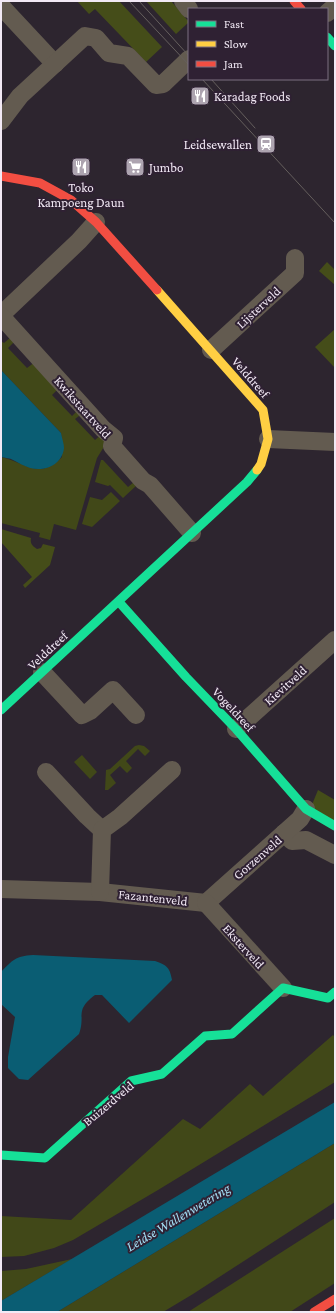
<svg xmlns="http://www.w3.org/2000/svg" width="336" height="1313" viewBox="0 0 336 1313" font-family="'Crimson Pro',serif">
<style>
.green{fill:#414818}
.forest{fill:#454d19}
.water{fill:#0a5d73}
.lines{fill:none;stroke-linecap:round;stroke-linejoin:round}
.street{stroke:#635b50;stroke-width:18}
.fast{stroke:#16e098;stroke-width:9}
.slow{stroke:#ffcf43;stroke-width:9}
.jam{stroke:#f24e42;stroke-width:9}
.tram{stroke:#655f5d;stroke-width:1}
.labels{text-anchor:middle;stroke-width:4;stroke-linejoin:round;paint-order:stroke}
.poi-label{font-size:13px;fill:#f2e9f5;stroke:#2f2133;text-anchor:start}
.street-label{font-size:13px;fill:#f2e9f5;stroke:#2f2133}
.water-label{font-size:14px;font-style:italic;fill:#a3dff5;stroke:#2f2133}
</style>
<rect width="100%" height="100%" fill="#2d252f"/>
<g class="green">
<path d="M11,337l4,4 -7,7 19,20 8,-6 24,26 -7,7 20,21 7,-7 4,4 -8,6 20,21 7,-6 3,11 -8,13 -21,72 -22,-6 -4,16 -11,-3 1,-4 -39,-10v-66c24,5 38,24 61,0l-1,-24 -60,-63v-29l3,2z"/>
<path d="M101,460h2l25,27 6,-5 3,3 -14,13 -13,-13 -2,1 -13,-4z"/>
<path d="M111,492l9,9 -28,26 -10,-3 8,-27 12,3z"/>
<path d="M139,745l5,1 6,5 -5,5 -7,-7 -12,12 6,7 -5,5 -7,-7 -10,9 6,8 -8,7h-3l1,-20 4,-1 25,-23z"/>
<path d="M82,755l15,17 -7,7 -16,-17z"/>
<path d="M333,1035l2,2v45l-177,108 -85,50 -19,8 -30,8 -23,1v-41l70,4 112,-101 17,10 50,-45 13,12z"/>
<path d="M335,1143v59l-142,92 -30,18h-106z"/>
<path d="M335,1218v65l-45,29h-102z"/>
<path d="M72,1259l-71,42v-30l25,-2z"/>
</g>
<g class="forest">
<path d="M77,1h42l43,46 -16,15 -51,-53 -6,5z"/>
<path d="M146,1h25l18,21 -13,12z"/>
<path d="M327,262l8,8v15l-16,-14z"/>
<path d="M335,329v39l-20,-21z"/>
<path d="M1,529l30,9c-1,5 1,8 6,11l4,-1 2,-4 12,3 -5,18 -25,23 -2,-3 9,-8 -31,-35z"/>
<path d="M318,790l17,10v22l-24,-15z"/>
</g>
<g class="water">
<path d="M1,370l60,63c1,5 3,11 3,15 -2,17 -19,24 -34,20 -6,-2 -11,-5 -17,-8 -3,-2 -8,-2 -12,-3z"/>
<path d="M33,955l122,6c12,4 15,7 17,19l-43,43 -27,-28h-7c-21,16 -9,20 -16,39l-51,46 -9,-1 -11,-11v-11l7,-40 -14,-13v-32c12,-12 14,-16 32,-17z"/>
<path d="M335,1102v41l-278,169h-56v-11z"/>
</g>
<g class="lines">
<g class="street">
<path d="M183,1l6,8"/>
<path d="M1,6l54,58"/>
<path d="M327,13l8,-7"/>
<path d="M1,121l19,-25 65,-60 11,2 13,15 19,3 28,29 7,-1 26,-25"/>
<path d="M1,315l78,-74 17,-19"/>
<path d="M1,316l102,113 11,9 -2,8 31,35 7,4 42,48"/>
<path d="M211,350l84,-77v-15"/>
<path d="M268,439l67,3"/>
<path d="M42,672l40,43 8,-4 23,-21 23,25"/>
<path d="M236,729l99,-89"/>
<path d="M46,772l41,44 15,14"/>
<path d="M284,833l8,8 14,-1 29,15"/>
<path d="M1,889l99,3 106,11"/>
<path d="M100,892l2,-62 18,-13 52,-47"/>
<path d="M206,903l94,-84 6,-10"/>
<path d="M206,903l77,85"/>
</g>
<g class="fast">
<path d="M327,37l8,9"/>
<path d="M119,602l67,75 50,52 70,80 29,17"/>
<path d="M1,710l246,-228 10,-12"/>
<path d="M1,1155l44,3 86,-77 31,-7 43,-38 27,-2 51,-46 45,10 7,-6"/>
</g>
<path class="slow" d="M157,290l106,120 5,29 -7,25 -4,6"/>
<g class="jam">
<path d="M294,1l7,8"/>
<path d="M1,176l39,7 31,17 25,22 61,68"/>
<path d="M314,1312l21,-13"/>
</g>
<g class="tram">
<path d="M129,1l60,64"/>
<path d="M139,1l50,55"/>
<path d="M202,79l133,144"/>
<path d="M211,79l44,49"/>
</g>
</g>
<defs>
<symbol id="restaurant-square" viewBox="-11 -11 22 22"><rect x="-9" y="-9" width="18" height="18" rx="4" fill="#ada4b0" stroke="#2f2133"/><path d="M-5-6h1v4h1v-4h1v4h1v-4h1v5L-1.5 .5V6h-2V.5L-5-1ZM5-6V6H3V1.5H1.5Q1.5-4 5-6Z" fill="#fff"/></symbol>
<symbol id="station-square" viewBox="-11 -11 22 22"><rect x="-9" y="-9" width="18" height="18" rx="4" fill="#ada4b0" stroke="#2f2133"/><path d="M-3-6H3Q5-6 5-4V2Q5 4 3 4L4.5 6H3L1.5 4h-3L-3 6H-4.5L-3 4Q-5 4-5 2V-4Q-5-6-3-6ZM-3.5-4v3h7v-3ZM-3.5 1v1.5H-2V1ZM2 1v1.5H3.5V1Z" fill="#fff"/></symbol>
<symbol id="supermarket-square" viewBox="-11 -11 22 22"><rect x="-9" y="-9" width="18" height="18" rx="4" fill="#ada4b0" stroke="#2f2133"/><path d="M-6-5.5h2.5l.6 2H6L4.5 2H-2.5L-4.4-4H-6ZM-1.5 3.2a1.3 1.3 0 1 0 .1 0ZM3 3.2a1.3 1.3 0 1 0 .1 0Z" fill="#fff"/></symbol>
</defs>
<g fill-rule="evenodd">
<use href="#restaurant-square" x="189" y="85" width="22" height="22"/>
<use href="#station-square" x="255" y="133" width="22" height="22"/>
<use href="#restaurant-square" x="70" y="156" width="22" height="22"/>
<use href="#supermarket-square" x="124" y="156" width="22" height="22"/>
</g>
<g class="labels">
<g class="poi-label">
<text x="214" y="101">Karadag Foods</text>
<text x="252" y="149" text-anchor="end">Leidsewallen</text>
<text x="149" y="172">Jumbo</text>
<text x="81" y="192" text-anchor="middle">Toko<tspan x="81" dy="15">Kampoeng Daun</tspan></text>
</g>
<g class="street-label">
<text transform="translate(258 307) rotate(-43)" y="5">Lijsterveld</text>
<text transform="translate(251 377) rotate(49)" y="5">Velddreef</text>
<text transform="translate(83 407) rotate(48)" y="5">Kwikstaartveld</text>
<text transform="translate(47 650) rotate(-43)" y="5">Velddreef</text>
<text transform="translate(285 685) rotate(-42)" y="5">Kievitveld</text>
<text transform="translate(234 709) rotate(47)" y="5">Vogeldreef</text>
<text transform="translate(257 857) rotate(-41)" y="5">Gorzenveld</text>
<text transform="translate(153 897) rotate(6)" y="5">Fazantenveld</text>
<text transform="translate(244 946) rotate(48)" y="5">Eksterveld</text>
<text transform="translate(108 1103) rotate(-40)" y="5">Buizerdveld</text>
</g>
<g class="water-label">
<text transform="translate(178 1217) rotate(-31)" y="5">Leidse Wallenwetering</text>
</g>
</g>
<rect width="336" height="1313" fill="none" stroke="#f2e9f5" stroke-width="4"/>
<rect x="188" y="8" width="140" height="72" fill="#2f2133" stroke="#7d7181"/>
<rect x="196" y="21" width="20" height="6" fill="#16e098" stroke="#7d7181"/>
<text x="224" y="28" font-size="12" fill="#f2e9f5">Fast</text>
<rect x="196" y="41" width="20" height="6" fill="#ffcf43" stroke="#7d7181"/>
<text x="224" y="48" font-size="12" fill="#f2e9f5">Slow</text>
<rect x="196" y="61" width="20" height="6" fill="#f24e42" stroke="#7d7181"/>
<text x="224" y="68" font-size="12" fill="#f2e9f5">Jam</text>
</svg>
